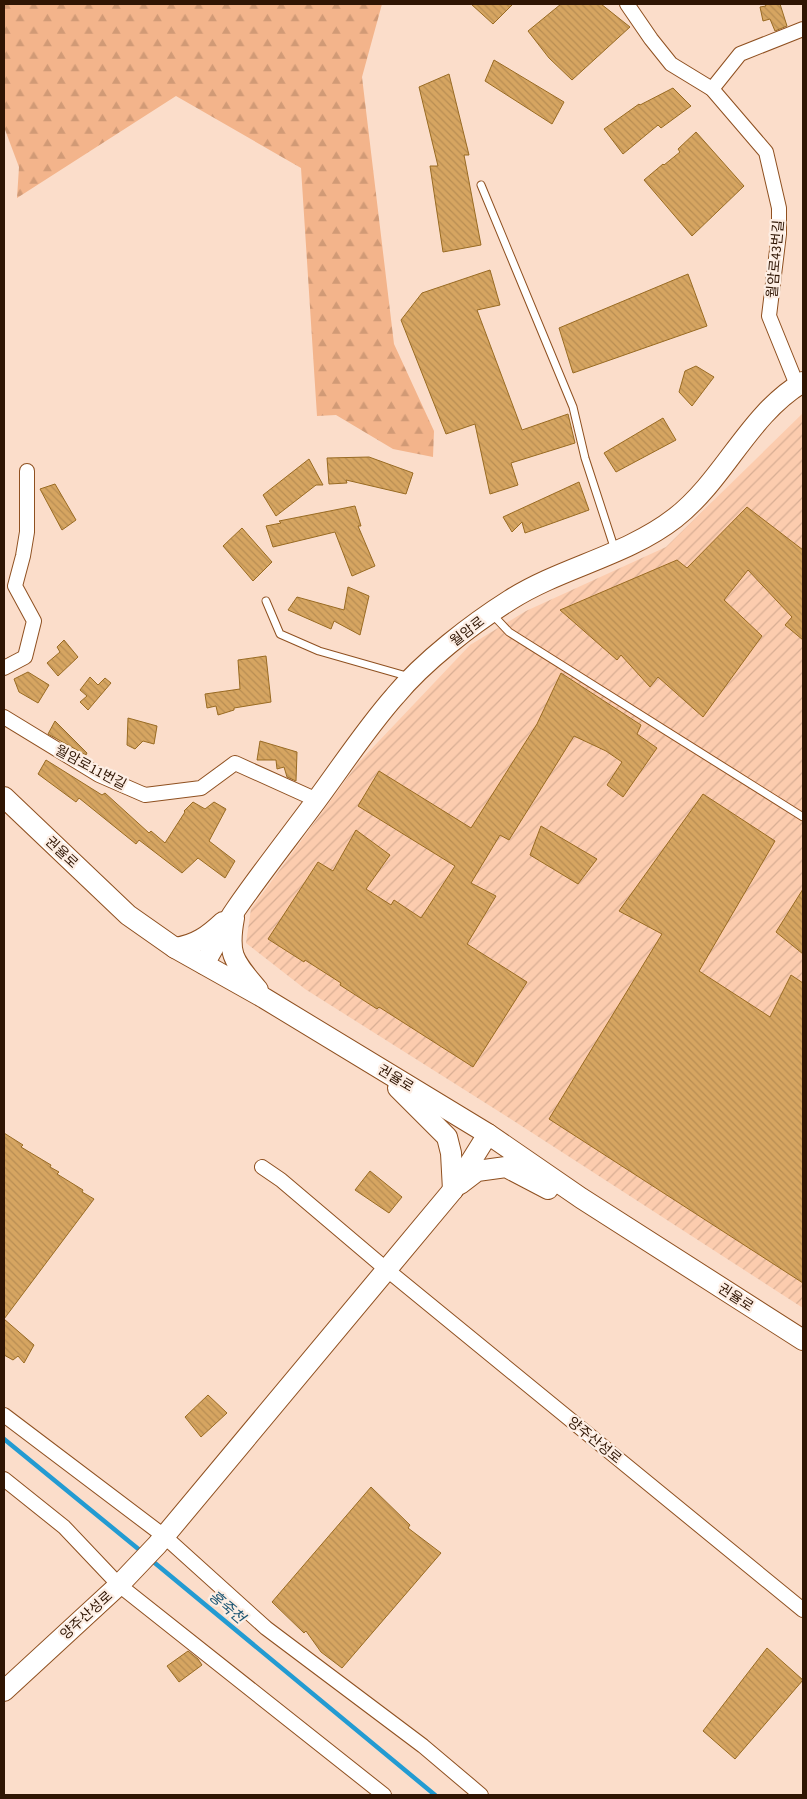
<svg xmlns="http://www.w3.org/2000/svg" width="807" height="1799" viewBox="0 0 807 1799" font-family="'Source Sans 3','Noto Sans KR',sans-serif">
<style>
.industrial{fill:url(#industrial-furrows)}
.forest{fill:url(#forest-firs)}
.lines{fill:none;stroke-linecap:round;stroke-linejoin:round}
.stream{stroke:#239bd2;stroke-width:4.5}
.building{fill:url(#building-back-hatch);stroke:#996b23}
.lane-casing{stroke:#8f5020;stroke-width:9}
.street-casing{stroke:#8f5020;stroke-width:16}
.secondary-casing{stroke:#8f5020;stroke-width:22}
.lane{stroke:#fff;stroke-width:7}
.street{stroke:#fff;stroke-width:14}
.secondary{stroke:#fff;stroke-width:20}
.labels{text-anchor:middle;stroke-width:4.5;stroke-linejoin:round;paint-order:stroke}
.street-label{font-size:14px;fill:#2f1503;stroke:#fdeee4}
.water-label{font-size:15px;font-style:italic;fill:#1d5774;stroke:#fdeee4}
</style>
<defs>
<pattern id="industrial-furrows" width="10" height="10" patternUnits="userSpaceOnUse" patternTransform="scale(1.25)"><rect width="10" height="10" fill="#fcccae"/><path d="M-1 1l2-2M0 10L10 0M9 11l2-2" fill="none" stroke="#d8ae94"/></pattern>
<pattern id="forest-firs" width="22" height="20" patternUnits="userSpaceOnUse" patternTransform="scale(1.25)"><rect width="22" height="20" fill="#f3b48b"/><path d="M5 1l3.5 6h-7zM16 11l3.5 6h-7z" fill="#d19a76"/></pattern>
<pattern id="building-back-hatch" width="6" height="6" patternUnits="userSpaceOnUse" patternTransform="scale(1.25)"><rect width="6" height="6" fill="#d6a561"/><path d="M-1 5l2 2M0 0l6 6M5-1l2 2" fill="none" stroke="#b88d53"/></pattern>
</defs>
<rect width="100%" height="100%" fill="#fbddca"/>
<path class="industrial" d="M803,413v895l-286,-185 -212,-134 -59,-46 5,-34 108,-147 111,-117 56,-34 140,-64z"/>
<path class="forest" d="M4,4h378l-20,73 32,267 40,87 -1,26 -40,-8 -57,-34 -19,1 -16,-248 -125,-72 -159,102 2,-31 -15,-40z"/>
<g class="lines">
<g class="stream">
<path d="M4,1439l138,113"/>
<path d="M150,1559l285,236"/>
</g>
</g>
<g class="building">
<path d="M471,4h42l-20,20z"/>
<path d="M561,4h40l29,23 -58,53 -23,-22 -21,-27z"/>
<path d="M765,4h15l7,22 -12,5 -5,-12 -7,2 -3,-14 6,-1z"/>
<path d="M494,60l70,42 -12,22 -67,-43z"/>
<path d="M449,74l20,81h-5l17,90 -38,7 -13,-86h8l-19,-79z"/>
<path d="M673,88l18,18 -30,22 -3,-3 -35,29 -19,-25 35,-25 1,1z"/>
<path d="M696,132l48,54 -52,50 -48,-56 19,-16 1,1 16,-13 -2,-3z"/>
<path d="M490,270l10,35 -23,5 45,120 46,-16 7,29 -64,20 7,22 -28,9 -15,-70 -29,10 -45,-114 21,-27z"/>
<path d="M688,274l19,52 -134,47 -14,-45z"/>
<path d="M696,366l18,11 -22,29 -13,-14 6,-21z"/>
<path d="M663,418l13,22 -60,32 -12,-19z"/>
<path d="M369,457l44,16 -7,21 -60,-14 1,3 -18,1 -2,-26z"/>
<path d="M309,459l14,26h-7l-40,31 -13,-21z"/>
<path d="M579,482l10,28 -64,23 -3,-11 -10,10 -9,-15z"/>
<path d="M55,484l21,36 -14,10 -22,-41z"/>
<path d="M355,506l6,20h-3l17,40 -23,10 -17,-44 -62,15 -7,-21 15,-3 -2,-2z"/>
<path d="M747,507l56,43v90l-18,-15 7,-8 -44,-47 -24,30 38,36 -59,81 -45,-40 -8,10 -29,-32 -4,5 -57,-50 117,-50 10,8z"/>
<path d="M242,528l30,34 -19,19 -30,-35z"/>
<path d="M348,587l21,9 -9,39 -26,-14 -3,8 -43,-19 9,-13 47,13z"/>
<path d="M64,640l14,17 -20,19 -11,-13 13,-11 -3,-5z"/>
<path d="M266,656l5,46 -37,6v2l-16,5 -2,-9 -9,2 -2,-14 35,-5 -2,-29z"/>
<path d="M28,672l21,13 -11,18 -19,-11 -5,-13z"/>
<path d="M561,673l80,52 -4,9 20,14 -34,49 -16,-12 15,-23 -16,-11 -32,-15 -65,104 -9,-5 -29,48 25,13 -29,48 60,38 -54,85 -94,-60 -2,2 -37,-24 1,-2 -36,-23 -1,2 -36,-23 50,-77 15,9 23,-41 34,25 -24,34 25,16 3,-5 27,18 34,-52 -97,-60 21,-35 92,57 66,-104z"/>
<path d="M90,677l8,8 7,-7 6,5 -23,27 -8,-8 7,-6 -7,-6z"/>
<path d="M128,718l29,8 -3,18 -11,-3 -8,8 -8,-4z"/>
<path d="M55,721l32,32 -1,2 -38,-21z"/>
<path d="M260,741l37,11 -1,29 -9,-4 -3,-10 -7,2 -1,-9h-19z"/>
<path d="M46,760l56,35 3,-2 44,40 2,-2 14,12 20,-31 -1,-1 9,-9 12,7 9,-7 12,7 -17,32 26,20 -10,17 -27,-20 -16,15 -43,-33 -3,4 -57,-46 -3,4 -38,-28z"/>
<path d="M703,794l72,47 -76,130 71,46 21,-42 12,8v300l-254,-164 113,-185 -43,-23z"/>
<path d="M541,826l56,33 -19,25 -48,-29z"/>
<path d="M803,889v65l-27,-22z"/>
<path d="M4,1133l19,12 -2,2 30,18 -1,2 9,5 -2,2 26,16 -1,2 12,7 -90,120 30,26 -10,18 -6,-7 -5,4 -9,-5z"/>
<path d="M370,1171l32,26 -13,16 -34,-23z"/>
<path d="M208,1395l19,18 -26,24 -16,-20z"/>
<path d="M371,1487l39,38 -2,3 33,25 -99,115 -21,-16 -15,-21 -2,2 -32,-31z"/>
<path d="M767,1648l36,32 -68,79 -32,-28z"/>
<path d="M188,1651l10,8 4,6 -23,17 -12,-16z"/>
</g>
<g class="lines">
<defs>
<g id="lane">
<path d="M481,185l92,222 12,51 30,92"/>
<path d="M266,601l14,33 39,17 91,26"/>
<path d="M492,614l17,18 294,185"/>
</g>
<g id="street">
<path d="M627,4l24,35 20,25 41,25 54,63 13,56v26l-10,82 28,69"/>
<path d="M712,89l28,-35 63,-25"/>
<path d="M4,668l21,-11 9,-36 -19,-35 8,-30 4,-24v-61"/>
<path d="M4,717l95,58 46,20 56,-7 34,-25 82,37"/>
<path d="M262,1167l19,13 105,89 417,341"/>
<path d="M4,1415l160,121 102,92 157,118 58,49"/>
<path d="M4,1479l60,48 55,58 265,210"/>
</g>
<g id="secondary">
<path d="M4,797l124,118 47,33 89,50 224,136 93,64 222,142"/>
<path d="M234,918c-7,38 0,43 24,72"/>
<path d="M175,948c21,-3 33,-12 48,-26"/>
<path d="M204,964c11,-18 20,-38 32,-55 25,-36 51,-69 77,-104 27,-36 52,-75 82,-109 29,-35 77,-72 115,-96 52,-33 116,-44 165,-82 50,-39 73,-103 128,-136"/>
<path d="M398,1088l49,49 4,16 2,37"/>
<path d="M460,1184l17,-13 29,-4 42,22"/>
<path d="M4,1691l115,-106 38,-40 296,-355 35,-56"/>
</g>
</defs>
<use href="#lane" class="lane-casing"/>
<use href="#street" class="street-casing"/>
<use href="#secondary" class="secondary-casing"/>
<use href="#lane" class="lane"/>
<use href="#street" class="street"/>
<use href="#secondary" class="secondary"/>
</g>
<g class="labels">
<g class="street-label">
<text transform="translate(775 259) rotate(-85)" y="5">월암로43번길</text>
<text transform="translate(467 631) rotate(-38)" y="5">월암로</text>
<text transform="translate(91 767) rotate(28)" y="5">월암로11번길</text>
<text transform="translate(62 852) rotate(43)" y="5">권율로</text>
<text transform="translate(396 1078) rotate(31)" y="5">권율로</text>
<text transform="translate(736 1297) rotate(33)" y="5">권율로</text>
<text transform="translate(595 1440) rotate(39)" y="5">양주산성로</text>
<text transform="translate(86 1615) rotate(-42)" y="5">양주산성로</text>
</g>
<g class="water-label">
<text transform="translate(227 1607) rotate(40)" y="5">홍죽천</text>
</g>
</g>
<rect width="807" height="1799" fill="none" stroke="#2f1503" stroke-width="10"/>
</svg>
